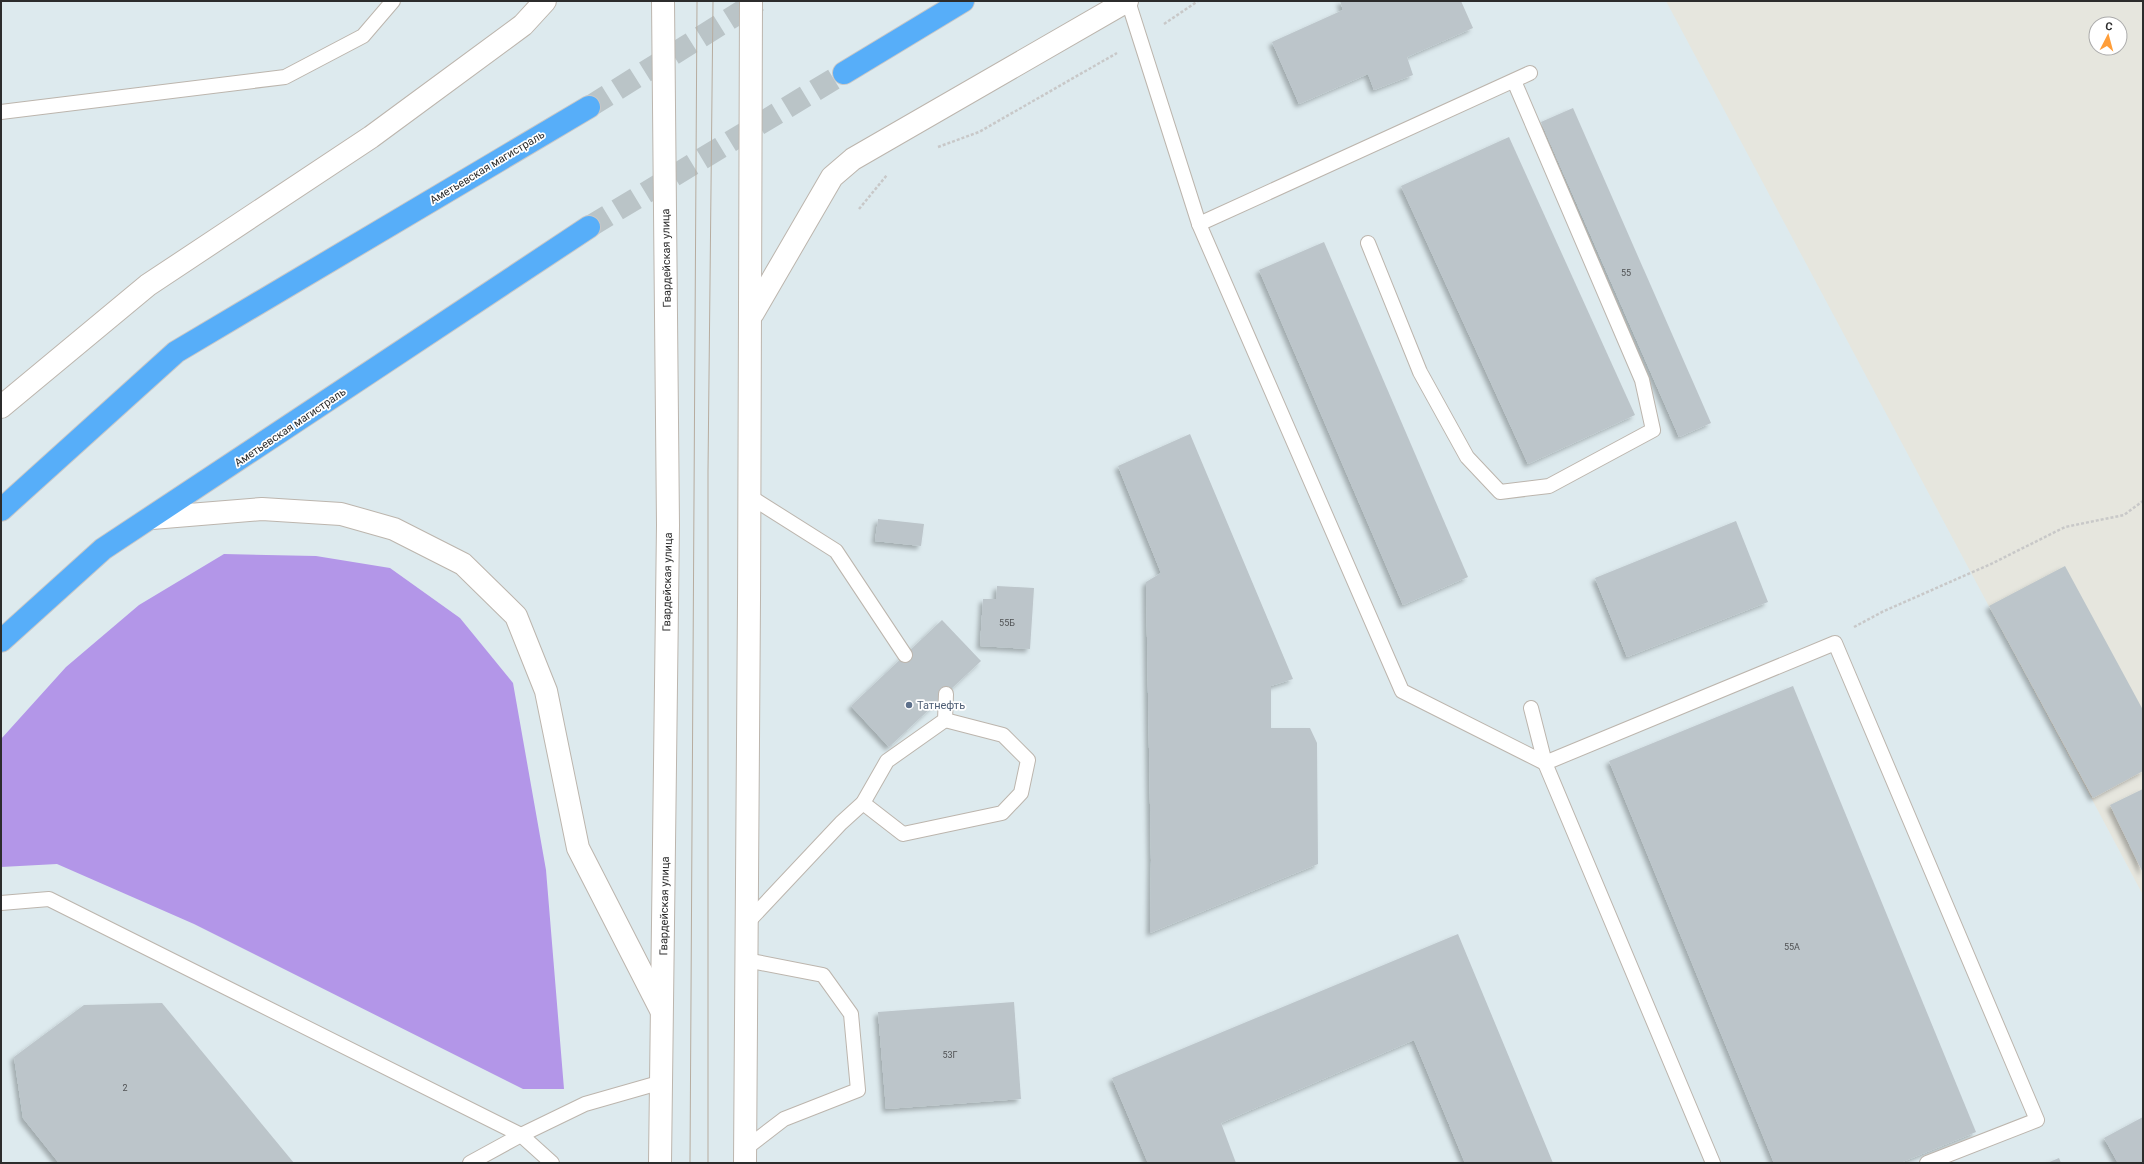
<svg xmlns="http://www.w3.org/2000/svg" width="2144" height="1164" viewBox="0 0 2144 1164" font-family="Roboto,sans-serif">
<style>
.industrial{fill:#e6e6de;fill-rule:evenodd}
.green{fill:#b396e8}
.building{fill:#bcc5ca;filter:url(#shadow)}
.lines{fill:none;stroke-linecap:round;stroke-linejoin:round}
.primary-tunnel{stroke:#bac4c7;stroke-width:22;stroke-dasharray:22 11;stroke-linecap:butt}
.lane-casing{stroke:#bcb5ad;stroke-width:16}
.secondary-casing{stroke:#bcb5ad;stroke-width:24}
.primary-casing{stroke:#c8c8c8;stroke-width:24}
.path{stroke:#c8c8c8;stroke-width:2.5;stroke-dasharray:3 2;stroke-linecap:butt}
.lane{stroke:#fff;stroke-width:14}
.secondary{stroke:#fff;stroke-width:22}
.primary{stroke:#57aef9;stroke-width:22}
.tram{stroke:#b7ac9f;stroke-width:1}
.service-dot{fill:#5c6f8a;stroke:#fff;stroke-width:1.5}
.labels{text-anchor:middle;stroke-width:3.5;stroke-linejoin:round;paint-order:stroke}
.number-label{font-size:9px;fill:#505254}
.street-label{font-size:11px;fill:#2c2c2c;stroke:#fff}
.service-label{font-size:11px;fill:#4e5e75;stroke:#fff;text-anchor:start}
</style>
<defs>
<filter id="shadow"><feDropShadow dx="-3.5" dy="3.5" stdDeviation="2" flood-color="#0004"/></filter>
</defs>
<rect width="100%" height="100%" fill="#ddeaee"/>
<path class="industrial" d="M1666,1h477v894zM2096,24h24v24h-24z"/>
<path class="green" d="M224,554l92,2 74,12 70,50 53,65 33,187 18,219h-41l-329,-165 -137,-60 -56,3v-128l65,-72 73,-62z"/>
<g class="building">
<path d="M1340,1h121l12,27 -66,29 6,18 -39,15 -6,-16 -69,30 -27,-62 71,-32z"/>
<path d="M1573,108l138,315 -32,14 -138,-315z"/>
<path d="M1509,137l126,278 -107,49 -127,-278z"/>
<path d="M1324,242l144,335 -65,28 -144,-335z"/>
<path d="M1190,434l103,245 -22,7v42h39l7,15 1,121 -168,69 1,-73 -5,-278 15,-9 -43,-107z"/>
<path d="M878,519l46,5 -3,22 -46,-5z"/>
<path d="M1736,521l32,81 -141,55 -32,-79z"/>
<path d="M2065,566l78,144v61l-50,27 -104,-192z"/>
<path d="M997,586l37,2 -4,61 -50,-3 3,-47h13z"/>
<path d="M942,620l39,41 -92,86 -38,-41z"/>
<path d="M1793,686l183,446 -76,31h-126l-165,-402z"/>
<path d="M2143,789v84l-33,-68z"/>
<path d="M1458,934l95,229h-88l-51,-123 -193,83 15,40h-88l-36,-85z"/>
<path d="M1014,1002l7,97 -135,10 -8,-97z"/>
<path d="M162,1003l132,160h-235l-36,-45 -9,-61 70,-52z"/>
<path d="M2143,1117v46h-25l-14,-25z"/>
<path d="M2059,1158l2,5h-14z"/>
</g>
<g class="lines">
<g class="primary-tunnel">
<path d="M589,107l169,-106"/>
<path d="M589,227l255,-154"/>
</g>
<defs>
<g id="lane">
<path d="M1128,1l71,223 203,467 143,72 290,-120 202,477 -110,43"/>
<path d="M1,112l284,-35 78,-41 30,-35"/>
<path d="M1199,224l331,-151"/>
<path d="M1368,243l52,129 47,85 33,35 49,-6 104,-56 -11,-50 -128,-299"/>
<path d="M749,496l87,55 69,104"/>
<path d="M1531,708l14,55 168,400"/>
<path d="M863,803l40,31 99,-21 19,-20 7,-33 -25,-25 -58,-15"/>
<path d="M1,903l48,-4 472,236"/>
<path d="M747,923l94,-100 22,-20 24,-42 58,-41 1,-26"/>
<path d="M745,1149l39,-30 74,-29 -7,-76 -28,-39 -77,-15"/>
<path d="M470,1163l51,-28"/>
<path d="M552,1163l-31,-28 64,-31 77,-22"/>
</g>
<g id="secondary">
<path d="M753,313l79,-136 21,-18 274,-158"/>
<path d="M1,407l147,-122 223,-148 152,-112 22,-24"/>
<path d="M152,518l110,-9 79,5 53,15 69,35 53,52 30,75 32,157 83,162"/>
<path d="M660,1163l8,-638 -5,-524"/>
<path d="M745,1163c2,-387 7,-775 6,-1162"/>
</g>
<g id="primary">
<path d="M844,73l119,-72"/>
<path d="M1,510l175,-158 413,-245"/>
<path d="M1,641l102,-92 486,-322"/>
</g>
</defs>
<use href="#lane" class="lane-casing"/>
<use href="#secondary" class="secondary-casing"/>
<use href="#primary" class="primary-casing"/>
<g class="path">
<path d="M1164,24l34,-23"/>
<path d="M938,147l41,-15 138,-79"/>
<path d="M859,209l28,-34"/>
<path d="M1854,627l30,-16 107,-47 74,-37 59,-12 19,-14"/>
</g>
<use href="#lane" class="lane"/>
<use href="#secondary" class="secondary"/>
<use href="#primary" class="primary"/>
<g class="tram">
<path d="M690,1163l7,-1162"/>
<path d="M708,1163v-692l5,-470"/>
</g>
</g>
<circle class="service-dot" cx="909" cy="705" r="4"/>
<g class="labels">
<g class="number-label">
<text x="1626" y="276">55</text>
<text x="1007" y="626">55Б</text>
<text x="1792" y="950">55А</text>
<text x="950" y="1058">53Г</text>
<text x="125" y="1091">2</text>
</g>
<g class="street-label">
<text transform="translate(487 167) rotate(-31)" y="4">Аметьевская магистраль</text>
<text transform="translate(666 258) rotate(-91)" y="4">Гвардейская улица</text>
<text transform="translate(290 427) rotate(-34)" y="4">Аметьевская магистраль</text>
<text transform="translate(667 582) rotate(-89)" y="4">Гвардейская улица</text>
<text transform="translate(664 906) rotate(-89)" y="4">Гвардейская улица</text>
</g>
<g class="service-label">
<text x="917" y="709">Татнефть</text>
</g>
</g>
<rect width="2144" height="1164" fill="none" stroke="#2c2c2c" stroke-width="4"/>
<g transform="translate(2108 36) rotate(6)"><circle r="19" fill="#ffffff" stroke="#ababab"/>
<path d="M0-3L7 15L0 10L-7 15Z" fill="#ff9e39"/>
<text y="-6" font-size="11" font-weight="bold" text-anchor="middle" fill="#2c2c2c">С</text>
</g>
</svg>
